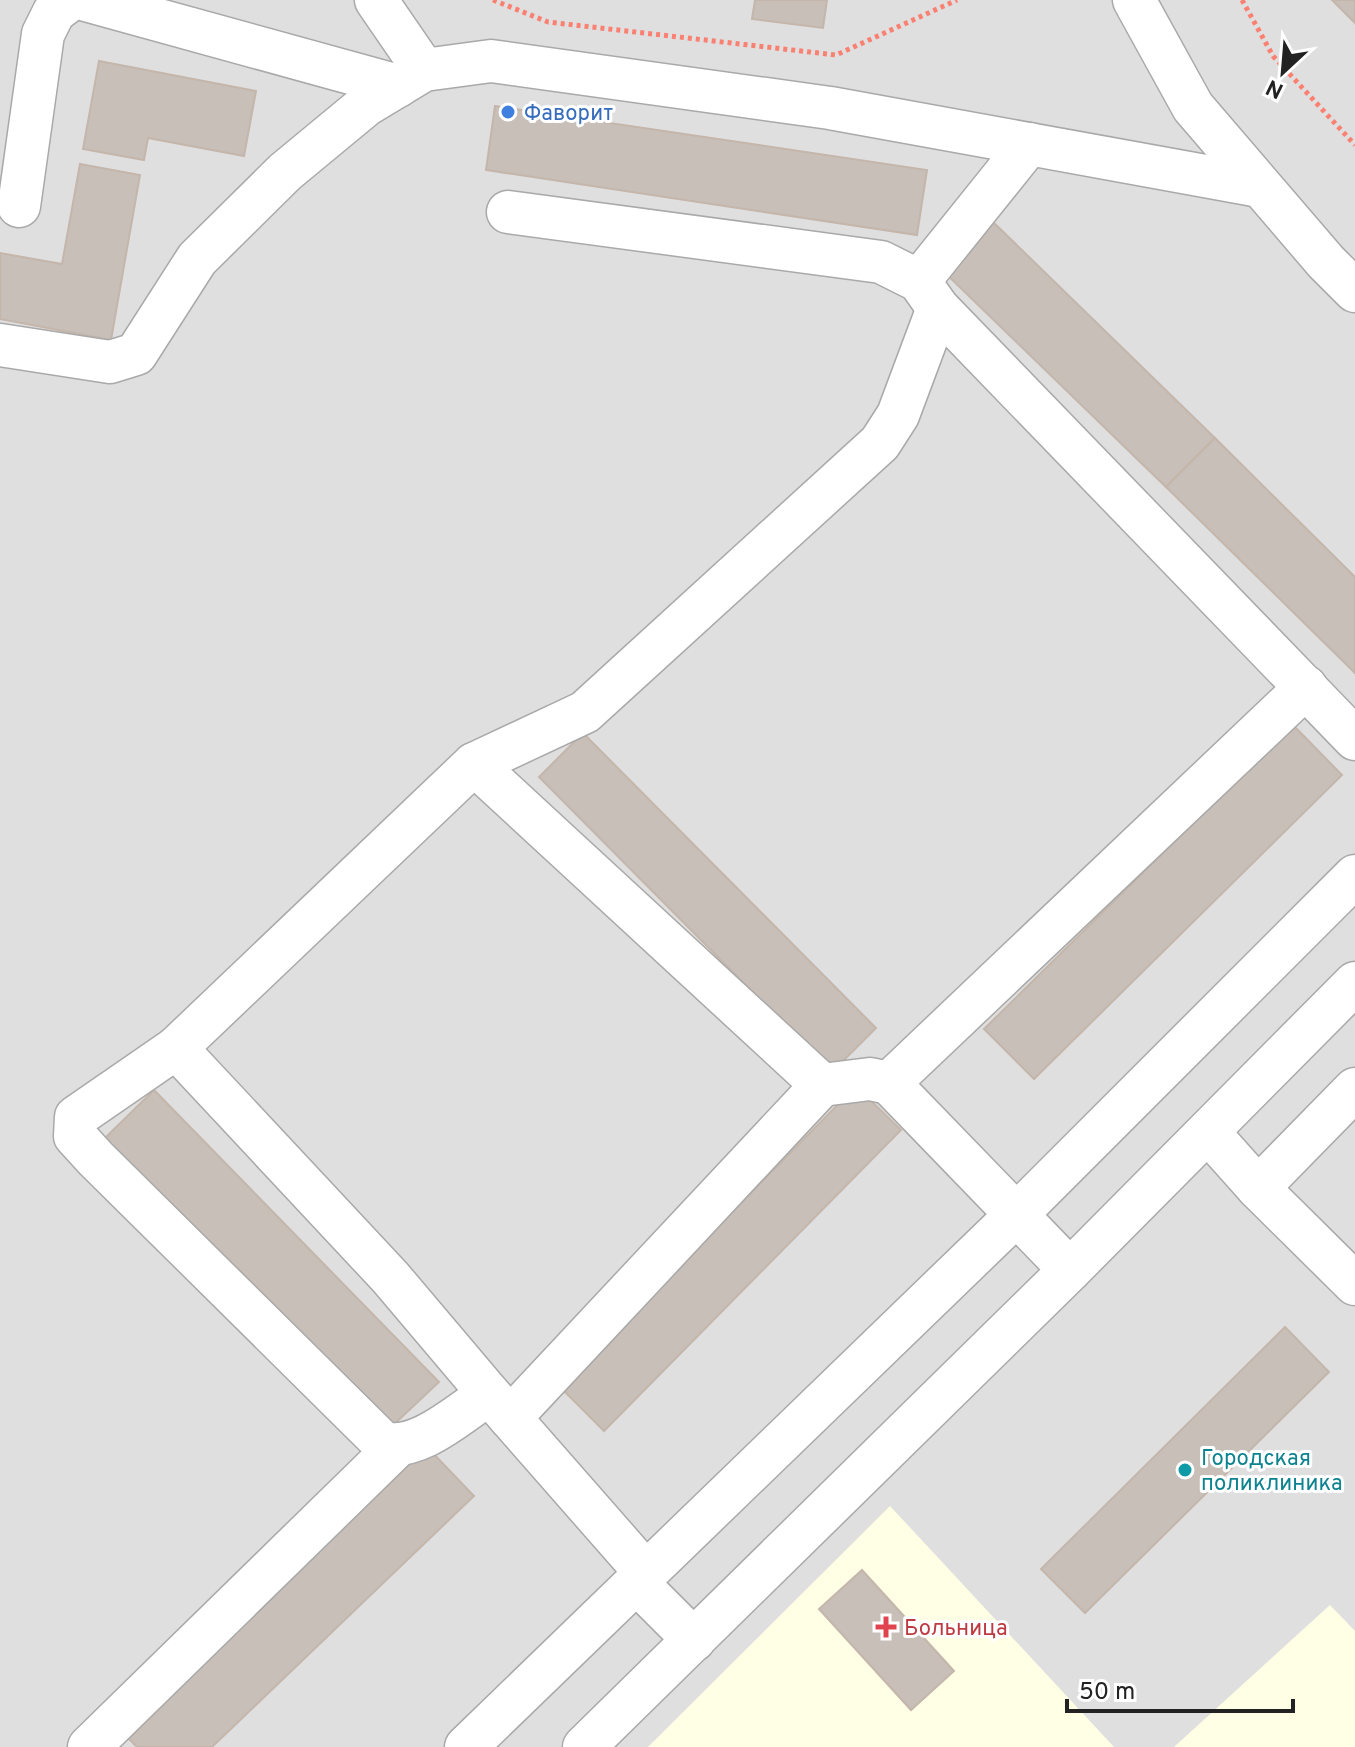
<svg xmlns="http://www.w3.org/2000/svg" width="1355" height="1747" viewBox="0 0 1355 1747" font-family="Overpass,sans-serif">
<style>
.residential{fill:#e0dfdf}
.education{fill:#ffffe5}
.building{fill:#c7bfb8;stroke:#c4b6ab;stroke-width:2}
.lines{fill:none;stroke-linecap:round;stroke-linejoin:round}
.minor-casing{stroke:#a9a9a9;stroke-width:45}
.path{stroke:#fa8072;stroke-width:5;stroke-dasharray:4 4;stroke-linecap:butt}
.minor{stroke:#fff;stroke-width:42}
.shop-dot{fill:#3f7fe0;stroke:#fff;stroke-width:3}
.culture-dot{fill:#0f9aa8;stroke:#fff;stroke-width:3}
.health-dot{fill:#e0444e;stroke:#fff;stroke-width:3}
.labels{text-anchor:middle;stroke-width:6;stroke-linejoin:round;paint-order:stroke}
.shop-label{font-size:22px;fill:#366cbe;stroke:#fff;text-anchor:start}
.culture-label{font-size:22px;fill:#0d838f;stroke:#fff;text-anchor:start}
.health-label{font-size:22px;fill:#be3a42;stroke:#fff;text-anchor:start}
</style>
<rect width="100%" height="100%" fill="#f2efe9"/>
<rect class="residential" x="0" y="0" width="1355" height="1747"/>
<g class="education">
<path d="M890,1506l224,241h-466z"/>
<path d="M1330,1605l25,26v116h-181z"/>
</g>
<g class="building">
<path d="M755,0h72l-4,28 -71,-9z"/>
<path d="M1332,0h23v23z"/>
<path d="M99,61l157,30 -12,65 -96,-18 -4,22 -61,-11z"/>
<path d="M495,106l432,64 -10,65 -431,-65z"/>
<path d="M80,164l60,11 -29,165 -111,-21v-66l62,11z"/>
<path d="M989,218l226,220 -49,49 -226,-219z"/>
<path d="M1215,438l140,139v96l-189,-186z"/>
<path d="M1293,725l49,50 -308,304 -50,-50z"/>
<path d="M583,733l293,295 -44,44 -293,-295z"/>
<path d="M856,1086l45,44 -297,301 -44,-44z"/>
<path d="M154,1090l285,292 -50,47 -284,-291z"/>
<path d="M1285,1327l44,45 -244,241 -44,-44z"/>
<path d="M427,1447l47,49 -262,251h-75l-12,-12z"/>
<path d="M862,1570l92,101 -43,39 -92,-101z"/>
</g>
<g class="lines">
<defs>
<g id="minor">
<path d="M86,0l312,86"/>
<path d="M376,0l48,70"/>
<path d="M1134,0l59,107 133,155 29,29"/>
<path d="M19,206l24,-172 11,-22 16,-12"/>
<path d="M508,212l373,50 38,19 19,27 417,431"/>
<path d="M919,281l110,-137"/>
<path d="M0,345l110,17 26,-8 61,-95 88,-87 81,-67 58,-35 67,-9 339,47 430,78"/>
<path d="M474,764l348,321 48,-6 19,4 417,-396"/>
<path d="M176,1048l-100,69 -1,19 21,23 286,283c34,12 79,-30 107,-48l157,179"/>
<path d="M889,1083l181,187"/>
<path d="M1208,1132l50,56 97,-99"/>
<path d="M1258,1188l97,96"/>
<path d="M489,1394l-99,-117 -214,-229 298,-284 111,-52 295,-269 18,-28 40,-107"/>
<path d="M510,1418l312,-333"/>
<path d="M636,1582l58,58"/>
<path d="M89,1747l307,-300"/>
<path d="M466,1747l549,-531 340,-340"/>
<path d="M584,1747l486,-477 285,-287"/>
</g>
</defs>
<use href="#minor" class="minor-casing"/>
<g class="path">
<path d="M493,0l55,22 288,33 121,-55"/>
<path d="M1242,0l31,56 82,89"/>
</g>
<use href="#minor" class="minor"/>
</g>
<circle class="shop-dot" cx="508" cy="112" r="8"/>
<circle class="culture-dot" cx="1185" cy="1470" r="8"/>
<path class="health-dot" d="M882 1615h8v8h8v8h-8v8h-8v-8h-8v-8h8z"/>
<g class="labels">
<g class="shop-label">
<text x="524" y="120">Фаворит</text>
</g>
<g class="culture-label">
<text x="1201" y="1465">Городская<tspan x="1201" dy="25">поликлиника</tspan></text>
</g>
<g class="health-label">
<text x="904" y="1635">Больница</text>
</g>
</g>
<g transform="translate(1283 72) rotate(206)" stroke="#ffffff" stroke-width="6" paint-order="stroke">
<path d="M0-6L14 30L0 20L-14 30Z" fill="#222222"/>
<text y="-12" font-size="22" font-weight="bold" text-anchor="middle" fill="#222222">N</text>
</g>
<path d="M1067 1699v12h226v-12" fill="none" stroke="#222222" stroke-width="4"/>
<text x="1079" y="1699" font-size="24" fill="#222222" stroke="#ffffff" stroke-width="6" paint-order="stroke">50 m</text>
</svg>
